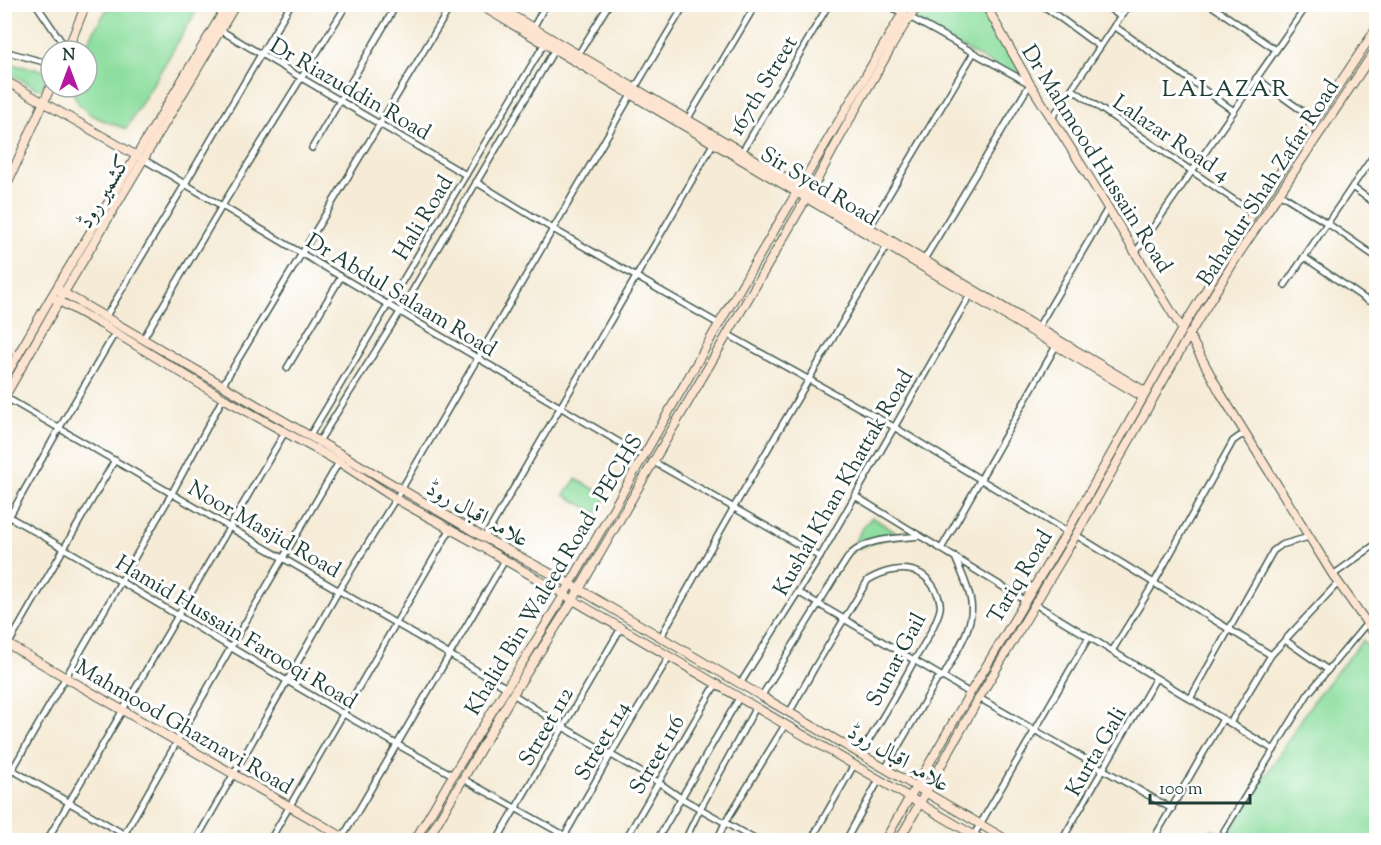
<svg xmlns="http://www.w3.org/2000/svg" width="1381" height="845" viewBox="0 0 1381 845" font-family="'Sorts Mill Goudy',Amiri,serif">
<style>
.green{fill:#8dde9f;stroke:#568e6a;stroke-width:1.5}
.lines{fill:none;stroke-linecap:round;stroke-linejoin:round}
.street-casing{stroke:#3f574c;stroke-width:8}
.secondary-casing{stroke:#3f574c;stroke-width:10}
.street{stroke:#fff;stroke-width:5}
.secondary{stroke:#fde4d0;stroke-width:8}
.labels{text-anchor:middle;stroke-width:6;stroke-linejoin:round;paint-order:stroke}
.street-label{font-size:22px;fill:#1f3d34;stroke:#fff}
.neighbourhood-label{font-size:24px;letter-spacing:1.5px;fill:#1f3d34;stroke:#fff}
</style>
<rect width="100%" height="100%" fill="#fff"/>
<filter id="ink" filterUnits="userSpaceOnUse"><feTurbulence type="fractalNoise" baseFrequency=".0167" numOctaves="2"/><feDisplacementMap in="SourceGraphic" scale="12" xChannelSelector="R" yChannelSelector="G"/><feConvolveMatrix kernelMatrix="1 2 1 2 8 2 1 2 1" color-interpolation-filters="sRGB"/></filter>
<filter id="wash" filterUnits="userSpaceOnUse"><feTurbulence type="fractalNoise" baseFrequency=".008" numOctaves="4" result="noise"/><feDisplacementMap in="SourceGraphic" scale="24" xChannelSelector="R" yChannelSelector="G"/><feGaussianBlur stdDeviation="1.35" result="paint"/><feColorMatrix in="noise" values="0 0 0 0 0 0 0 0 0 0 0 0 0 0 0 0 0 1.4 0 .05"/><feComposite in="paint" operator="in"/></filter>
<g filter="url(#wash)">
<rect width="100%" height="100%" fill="#f5ebd6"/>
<g class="green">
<path d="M110,4l90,1 -74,124c-22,-9 -50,-14 -54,-42h15v-36h-5z"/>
<path d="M927,5h52l51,79 -118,-63 6,-10z"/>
<path d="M4,63l43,8 1,2 -5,13 -3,3 -5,-1 -30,-18z"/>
<path d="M576,479l31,17 -10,17 -33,-18z"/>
<path d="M872,517l26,17 -45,16c2,-13 10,-23 19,-33z"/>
<path d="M1363,640l5,7 8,28v155l-2,1 2,7 -7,2h-164l6,-11 16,7 89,-139z"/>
</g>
</g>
<g filter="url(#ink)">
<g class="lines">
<defs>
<g id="street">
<path d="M36,4l25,37 9,5"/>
<path d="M886,4l144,80 -108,179"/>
<path d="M1041,4l59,43"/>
<path d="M1103,4l18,13"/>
<path d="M1209,4l67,46"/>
<path d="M1114,26l120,85"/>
<path d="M533,28l13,-24"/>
<path d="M220,30l246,145"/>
<path d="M4,51l47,13"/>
<path d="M578,55l31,-51"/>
<path d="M1256,78l59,42"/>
<path d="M635,88l50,-84"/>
<path d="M1072,89l181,124"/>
<path d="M1052,118l77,-114"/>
<path d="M687,120l69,-116"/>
<path d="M312,148l85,-144"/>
<path d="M742,152l87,-148"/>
<path d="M143,159l501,298"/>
<path d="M476,182l77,47 166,95"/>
<path d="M1352,187l24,17"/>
<path d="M1279,193l48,30 49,34"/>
<path d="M868,230l105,-176"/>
<path d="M1136,252l172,-248"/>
<path d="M1304,257l64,44 8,-12"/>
<path d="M1285,285l91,-133"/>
<path d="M105,318l80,-134 76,-130 30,-50"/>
<path d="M1037,329l71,-121"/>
<path d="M727,334l167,93 173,105"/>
<path d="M143,339l79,-133 125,-202"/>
<path d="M287,368l54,-91"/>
<path d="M222,386l230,-382"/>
<path d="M5,397l502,291"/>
<path d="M309,437l237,-396"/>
<path d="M318,443l82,-131 156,-265"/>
<path d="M652,461l168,96"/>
<path d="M855,496l171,105"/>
<path d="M4,514c152,85 297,180 449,261"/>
<path d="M4,526l56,-99 55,-94"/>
<path d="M1076,535l195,120"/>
<path d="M484,539l229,-395"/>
<path d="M941,549l115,-203"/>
<path d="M1333,575l43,-31"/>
<path d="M798,592l172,101"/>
<path d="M1035,604l239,146"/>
<path d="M662,638l2,-7 70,-124 153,-261"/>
<path d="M1285,640l43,30"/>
<path d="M1112,651l42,-68 79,-142 7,-5 6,-1"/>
<path d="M4,652l111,-192"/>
<path d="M740,684l80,-127 150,-262"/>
<path d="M513,694l50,33 95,55 23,16 75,42"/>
<path d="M761,697l76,-123c5,-6 9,-15 14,-20 18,-17 47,-15 69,-18"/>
<path d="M979,698l193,111"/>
<path d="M1190,699l83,-148 8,-6 28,-8"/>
<path d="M789,713l26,-46 53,-87c15,-9 36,-15 53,-6 10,6 21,23 19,35 -3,14 -17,37 -25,50 -17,32 -35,64 -55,95"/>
<path d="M1230,723l41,-68 67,-72"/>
<path d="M4,765l130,75"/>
<path d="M885,769l52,-89 6,-3c11,-22 32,-50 28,-75 -2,-15 -10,-30 -16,-45"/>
<path d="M463,779l110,61"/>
<path d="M4,784l168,-291 51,-95"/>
<path d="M1224,831l84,-137 59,-71"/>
<path d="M47,840l238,-408"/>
<path d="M121,840l110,-193 108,-185"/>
<path d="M196,840l143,-250 62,-100 230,-395"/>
<path d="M270,840l180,-310"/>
<path d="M341,840l164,-280"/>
<path d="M497,840l124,-212"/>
<path d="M562,840l49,-86 58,-97"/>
<path d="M625,840l91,-156"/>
<path d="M657,840l82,-142"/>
<path d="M685,840l15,-31 56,-102"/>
<path d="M717,840l8,-17 60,-98"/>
<path d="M811,840l43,-75"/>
<path d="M846,840l33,-60"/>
<path d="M971,840l118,-203"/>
<path d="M1062,840l94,-162"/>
<path d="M1153,840l70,-121"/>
</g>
<g id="secondary">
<path d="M478,4l665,393"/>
<path d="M493,4l653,388"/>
<path d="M985,4l45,80 59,93 93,152"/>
<path d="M67,51l19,-47"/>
<path d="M4,80l133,76"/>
<path d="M4,191l47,-105"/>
<path d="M57,289l428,249 85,46 437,256"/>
<path d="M52,297l49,27 122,74 116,64 57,37 85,47 501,294"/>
<path d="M1189,335l32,59 112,181 43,61"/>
<path d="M4,379l46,-80 178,-295"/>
<path d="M4,398l55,-97 177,-297"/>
<path d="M4,642l344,198"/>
<path d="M415,840l38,-65 111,-180 155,-271 189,-320"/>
<path d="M427,840l86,-146 60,-94 244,-420c20,-38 41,-76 63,-113 12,-21 24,-45 40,-63"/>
<path d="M885,840l85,-147 97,-161 115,-203 49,-80 22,-36 123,-184"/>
<path d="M899,840l80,-142 97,-163 113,-200 49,-80 138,-206"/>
</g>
</defs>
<use href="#street" class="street-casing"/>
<use href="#secondary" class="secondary-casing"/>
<use href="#street" class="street"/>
<use href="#secondary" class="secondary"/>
</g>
</g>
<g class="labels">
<g class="street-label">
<text transform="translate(762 85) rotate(-59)" y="8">167th Street</text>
<text transform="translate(351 88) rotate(30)" y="8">Dr Riazuddin Road</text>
<text transform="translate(1172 137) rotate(34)" y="8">Lalazar Road 4</text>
<text transform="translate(1098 158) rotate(58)" y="8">Dr Mahmood Hussain Road</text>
<text transform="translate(1267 182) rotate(-57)" y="8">Bahadur Shah Zafar Road</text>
<text transform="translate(820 185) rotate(31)" y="8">Sir Syed Road</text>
<text transform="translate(103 191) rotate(-59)" y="8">کشمیر روڈ</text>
<text transform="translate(422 217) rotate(-59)" y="8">Hali Road</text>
<text transform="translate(402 294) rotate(31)" y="8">Dr Abdul Salaam Road</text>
<text transform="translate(842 482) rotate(-60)" y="8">Kushal Khan Khattak Road</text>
<text transform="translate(478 513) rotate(29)" y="8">علامہ اقبال روڈ</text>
<text transform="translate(265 528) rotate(30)" y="8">Noor Masjid Road</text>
<text transform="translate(553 574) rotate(-59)" y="8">Khalid Bin Waleed Road - PECHS</text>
<text transform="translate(1019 576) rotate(-59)" y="8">Tariq Road</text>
<text transform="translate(237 631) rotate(31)" y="8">Hamid Hussain Farooqi Road</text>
<text transform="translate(895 659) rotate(-62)" y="8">Sunar Gail</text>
<text transform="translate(185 726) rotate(30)" y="8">Mahmood Ghaznavi Road</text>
<text transform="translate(545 726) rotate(-60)" y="8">Street 112</text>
<text transform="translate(601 740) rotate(-60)" y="8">Street 114</text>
<text transform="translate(1095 751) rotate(-60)" y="8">Kurta Gali</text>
<text transform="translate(656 754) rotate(-60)" y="8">Street 116</text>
<text transform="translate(899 757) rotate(30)" y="8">علامہ اقبال روڈ</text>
</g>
<g class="neighbourhood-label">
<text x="1226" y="96">LALAZAR</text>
</g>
</g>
<rect width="1381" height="845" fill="none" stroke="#fff" stroke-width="24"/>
<g transform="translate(69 69)"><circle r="28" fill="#ffffff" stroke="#a5b1ae" stroke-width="1.5"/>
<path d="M0-4.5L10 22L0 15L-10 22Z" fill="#b5179e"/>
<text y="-9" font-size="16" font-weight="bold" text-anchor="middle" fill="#1f3d34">N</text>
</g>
<path d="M1150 794v9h100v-9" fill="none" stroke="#1f3d34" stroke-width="3"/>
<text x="1159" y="794" font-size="18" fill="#1f3d34" stroke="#ffffff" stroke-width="4.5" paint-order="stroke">100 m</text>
</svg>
